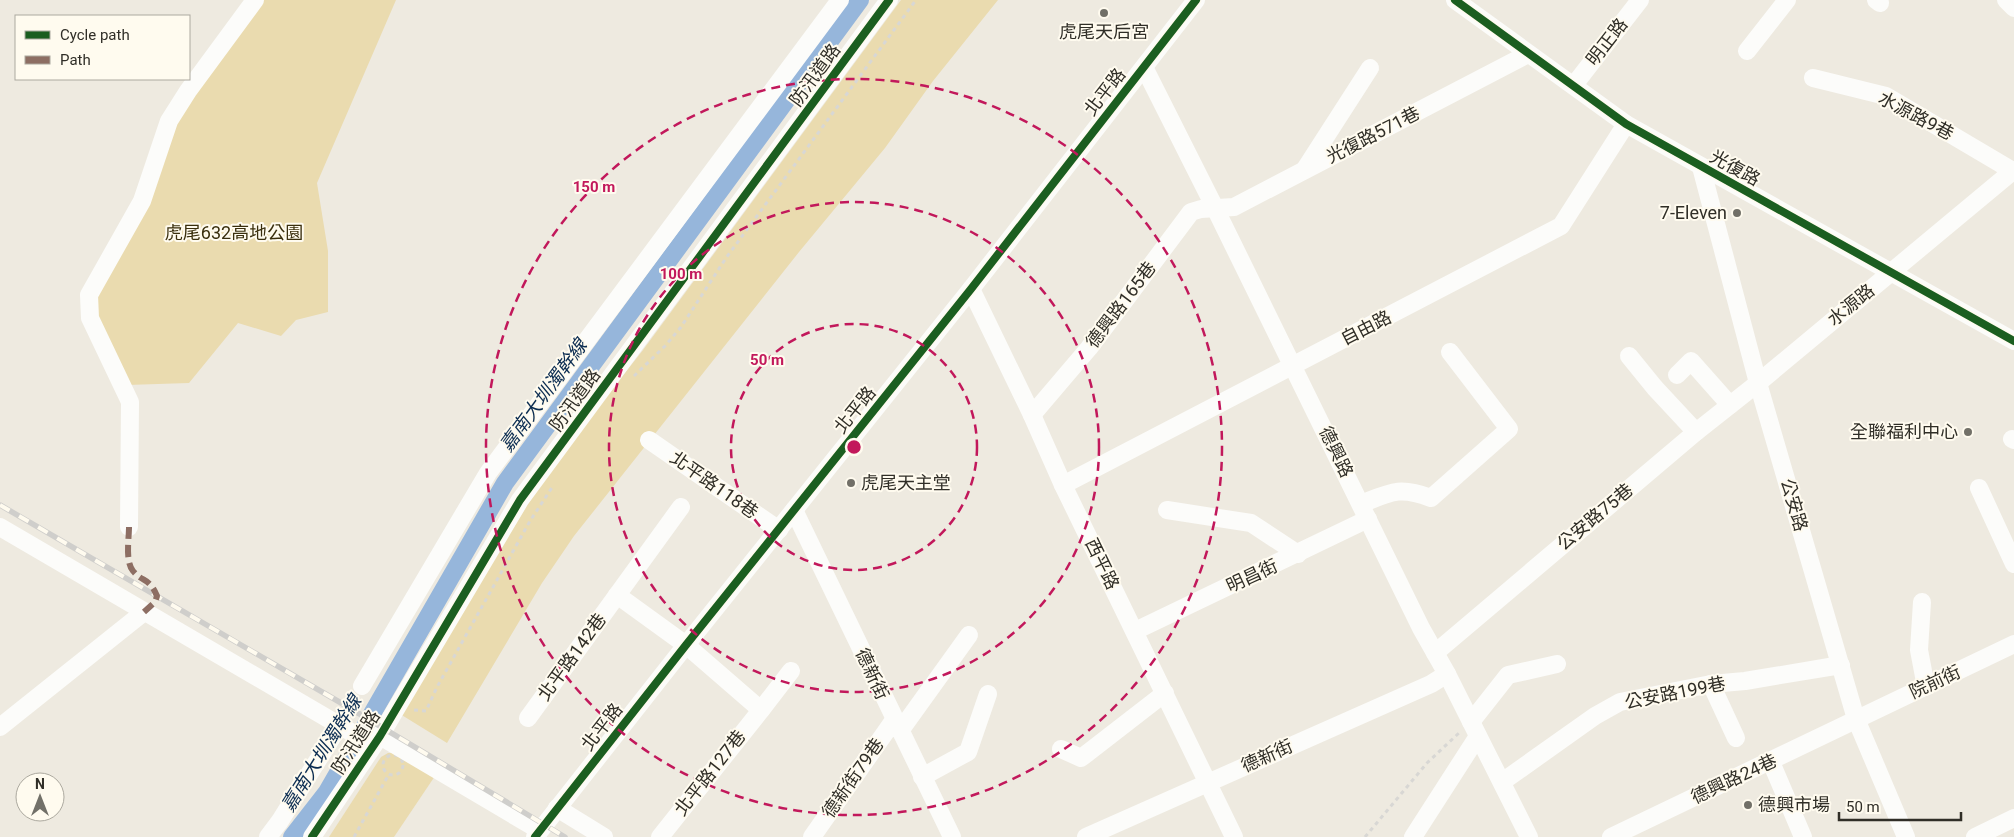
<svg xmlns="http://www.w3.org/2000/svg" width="2014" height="837" viewBox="0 0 2014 837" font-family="Roboto,'Noto Sans TC',sans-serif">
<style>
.green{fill:#eadbaf}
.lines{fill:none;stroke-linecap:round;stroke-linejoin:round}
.canal{stroke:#96b6db;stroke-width:18}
.path{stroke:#d8d7d4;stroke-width:3;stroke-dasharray:4 4;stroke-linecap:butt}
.minor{stroke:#fcfcfa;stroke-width:18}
.rail-casing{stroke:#cfcecb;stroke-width:5.5}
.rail{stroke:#fffbef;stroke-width:4;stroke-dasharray:11;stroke-linecap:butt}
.quiet{stroke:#8d6e63;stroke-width:6;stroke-dasharray:12 6;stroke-linecap:butt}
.cycleway-casing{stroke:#fffbef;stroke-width:11}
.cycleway{stroke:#1b5e20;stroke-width:8}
.ring{fill:none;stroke:#c2185b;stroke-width:2.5;stroke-dasharray:9 6}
.poi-dot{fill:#727068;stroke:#fffbef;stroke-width:2}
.labels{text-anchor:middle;stroke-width:4;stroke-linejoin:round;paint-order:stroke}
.poi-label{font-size:18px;fill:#302e27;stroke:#fffbef;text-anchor:end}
.street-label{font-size:18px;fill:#302e27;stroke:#fffbef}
.park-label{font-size:18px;fill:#3a2f0d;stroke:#fffbef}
.water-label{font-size:19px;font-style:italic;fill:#0b2c51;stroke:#fffbef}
.centre{fill:#c2185b;stroke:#fffbef;stroke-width:2.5}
.ring-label{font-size:15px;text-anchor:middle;font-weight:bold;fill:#c2185b;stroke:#fffbef;stroke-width:4;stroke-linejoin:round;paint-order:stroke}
</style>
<rect width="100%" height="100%" fill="#eeeae0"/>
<g class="green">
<path d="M263,0h133l-79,183 11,68v61l-32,8 -15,16 -43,-13 -49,60 -62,2 -32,-68 -2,-20 83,-176z"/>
<path d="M901,0h97l-65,81 -48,67 -86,104 -225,284 -32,47 -95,160 -47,-29 129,-212 36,-53 78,-99z"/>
<path d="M388,753h6l41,23 -41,61h-65l52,-80z"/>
</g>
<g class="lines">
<path class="canal" d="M292,837l35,-45 178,-309 355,-483"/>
<g class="path">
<path d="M634,376l31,-30 16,-19 45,-69 190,-258"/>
<path d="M414,710l12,1 11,-24 93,-166 23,-35"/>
<circle cx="393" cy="765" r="10"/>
<path d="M354,837l35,-63"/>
<path d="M1365,837l62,-74 33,-31"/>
</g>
<g class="minor">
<path d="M1455,0l171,124 388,217"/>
<path d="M1876,0l4,3"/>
<path d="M2006,0l8,8"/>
<path d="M1747,51l40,-51"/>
<path d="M1144,67l72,143 205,418 26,46 82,163"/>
<path d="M1813,78l73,18 127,75"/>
<path d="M1574,85l66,-85"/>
<path d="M1701,167l57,216 98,336 50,118"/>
<path d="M1305,169l65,-101"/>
<path d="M971,289l61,126 31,70 171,352"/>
<path d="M1629,356l26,32 41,44"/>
<path d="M1677,375l14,-14 39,44"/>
<path d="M1032,415l57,-67 102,-136 10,-3 33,-2 294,-153"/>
<path d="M2012,439l2,1"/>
<path d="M649,440l130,90"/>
<path d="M1063,485l498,-259 65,-102"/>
<path d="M1979,488l35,76"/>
<path d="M1361,504c30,-12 38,-18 70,-6l78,-69 -59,-77"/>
<path d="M794,510l158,327"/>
<path d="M1167,510l84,13 47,31"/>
<path d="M0,527l373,218"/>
<path d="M129,527l1,-125 -40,-84 -1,-23 53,-94 27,-80 19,-30 67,-91"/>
<path d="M617,595l69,50 75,65 -101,127"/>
<path d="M1922,602l-3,48 7,37"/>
<path d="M1135,631l233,-112"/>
<path d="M1435,653l261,-221 62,-49 256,-213"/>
<path d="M1711,684l25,54"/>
<path d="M362,686l126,-213 352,-473"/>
<path d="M761,710l30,-39"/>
<path d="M528,718l153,-211"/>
<path d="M1471,722l37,-47 49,-11"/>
<path d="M0,727l144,-115"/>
<path d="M900,731l69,-96"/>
<path d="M380,736l159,94"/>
<path d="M1061,749l20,9 84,-65"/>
<path d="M1771,762l32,75"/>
<path d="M922,777l46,-25 20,-58"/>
<path d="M1502,782l93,-66 25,-14 91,-18 34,-3 96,-16"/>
<path d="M557,808l47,29"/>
<path d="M268,837l12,-16 59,-95"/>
<path d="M312,837l68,-101 140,-236 369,-500"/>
<path d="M535,837l151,-192 285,-356 225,-289"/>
<path d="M812,837l82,-117"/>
<path d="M1086,837l345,-153 16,-10"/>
<path d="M1413,837l65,-101"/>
<path d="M1611,837l403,-193"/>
<path d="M1975,837l39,-19"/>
</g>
<defs>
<path id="rail" d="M0,505l348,202 217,130"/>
</defs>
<use href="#rail" class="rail-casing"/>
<use href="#rail" class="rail"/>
<path class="quiet" d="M129,527c0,12 -4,34 4,44 10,12 16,6 24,25l-2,6 -11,10"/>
<defs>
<g id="cycleway">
<path d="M1455,0l171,124 388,217"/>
<path d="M312,837l68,-101 140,-236 369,-500"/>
<path d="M535,837l151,-192 285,-356 225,-289"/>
</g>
</defs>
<use href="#cycleway" class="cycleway-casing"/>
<use href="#cycleway" class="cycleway"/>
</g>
<g class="ring">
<circle cx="854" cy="447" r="123"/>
<circle cx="854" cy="447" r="245"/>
<circle cx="854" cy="447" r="368"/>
</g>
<g class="poi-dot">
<circle cx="1104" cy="13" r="5"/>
<circle cx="1737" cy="213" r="5"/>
<circle cx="1968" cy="432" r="5"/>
<circle cx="851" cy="483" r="5"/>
<circle cx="1748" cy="805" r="5"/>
</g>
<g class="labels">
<g class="poi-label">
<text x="1104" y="38" text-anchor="middle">虎尾天后宮</text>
<text x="1727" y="219">7-Eleven</text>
<text x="1958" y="438">全聯福利中心</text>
<text x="861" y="489" text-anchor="start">虎尾天主堂</text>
<text x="1758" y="811" text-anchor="start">德興市場</text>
</g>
<g class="street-label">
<text transform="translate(1607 42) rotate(-52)" y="6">明正路</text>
<text transform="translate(815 75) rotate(-54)" y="6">防汛道路</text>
<text transform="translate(1105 92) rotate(-52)" y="6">北平路</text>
<text transform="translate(1916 116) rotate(28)" y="6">水源路9巷</text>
<text transform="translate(1373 135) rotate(-27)" y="6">光復路571巷</text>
<text transform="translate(1735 168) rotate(29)" y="6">光復路</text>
<text transform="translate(1121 305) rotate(-53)" y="6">德興路165巷</text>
<text transform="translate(1851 305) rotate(-39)" y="6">水源路</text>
<text transform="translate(1366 328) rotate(-27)" y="6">自由路</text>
<text transform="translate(575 400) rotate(-54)" y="6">防汛道路</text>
<text transform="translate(855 410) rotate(-51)" y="6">北平路</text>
<text transform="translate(1336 452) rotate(64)" y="6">德興路</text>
<text transform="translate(714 485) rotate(35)" y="6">北平路118巷</text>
<text transform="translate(1794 505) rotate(74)" y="6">公安路</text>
<text transform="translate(1595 517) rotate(-40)" y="6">公安路75巷</text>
<text transform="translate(1102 564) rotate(64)" y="6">西平路</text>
<text transform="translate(1252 576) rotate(-25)" y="6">明昌街</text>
<text transform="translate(572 657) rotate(-54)" y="6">北平路142巷</text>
<text transform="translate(872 674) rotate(65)" y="6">德新街</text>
<text transform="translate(1935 682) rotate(-25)" y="6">院前街</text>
<text transform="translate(1675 693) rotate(-11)" y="6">公安路199巷</text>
<text transform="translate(602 727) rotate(-52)" y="6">北平路</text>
<text transform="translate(356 742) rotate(-57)" y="6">防汛道路</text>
<text transform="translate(1267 756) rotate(-24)" y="6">德新街</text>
<text transform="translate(710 773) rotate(-52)" y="6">北平路127巷</text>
<text transform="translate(853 778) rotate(-55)" y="6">德新街79巷</text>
<text transform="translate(1734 779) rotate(-25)" y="6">德興路24巷</text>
</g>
<g class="park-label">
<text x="234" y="239">虎尾632高地公園</text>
</g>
<g class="water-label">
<text transform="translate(543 395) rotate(-54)" y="7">嘉南大圳濁幹線</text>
<text transform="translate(321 753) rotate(-58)" y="7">嘉南大圳濁幹線</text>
</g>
</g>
<circle cx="854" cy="447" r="8" class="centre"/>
<g class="ring-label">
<text x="594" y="192">150 m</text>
<text x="681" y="279">100 m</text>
<text x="767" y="365">50 m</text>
</g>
<rect x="15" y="15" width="175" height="65" fill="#fffbef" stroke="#aca99f"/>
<rect x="25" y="31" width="25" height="8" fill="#1b5e20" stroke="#aca99f"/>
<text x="60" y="40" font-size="15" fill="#302e27">Cycle path</text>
<rect x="25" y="56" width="25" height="8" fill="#8d6e63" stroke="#aca99f"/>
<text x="60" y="65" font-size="15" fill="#302e27">Path</text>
<g transform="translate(40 797)"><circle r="24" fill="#fffbef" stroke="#aca99f"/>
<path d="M0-4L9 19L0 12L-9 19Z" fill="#727068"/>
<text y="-8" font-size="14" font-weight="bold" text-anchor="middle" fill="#302e27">N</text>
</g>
<path d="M1839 812v8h122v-8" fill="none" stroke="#302e27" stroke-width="2.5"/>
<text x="1846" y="812" font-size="15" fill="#302e27" stroke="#fffbef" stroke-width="4" paint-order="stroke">50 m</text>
</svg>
